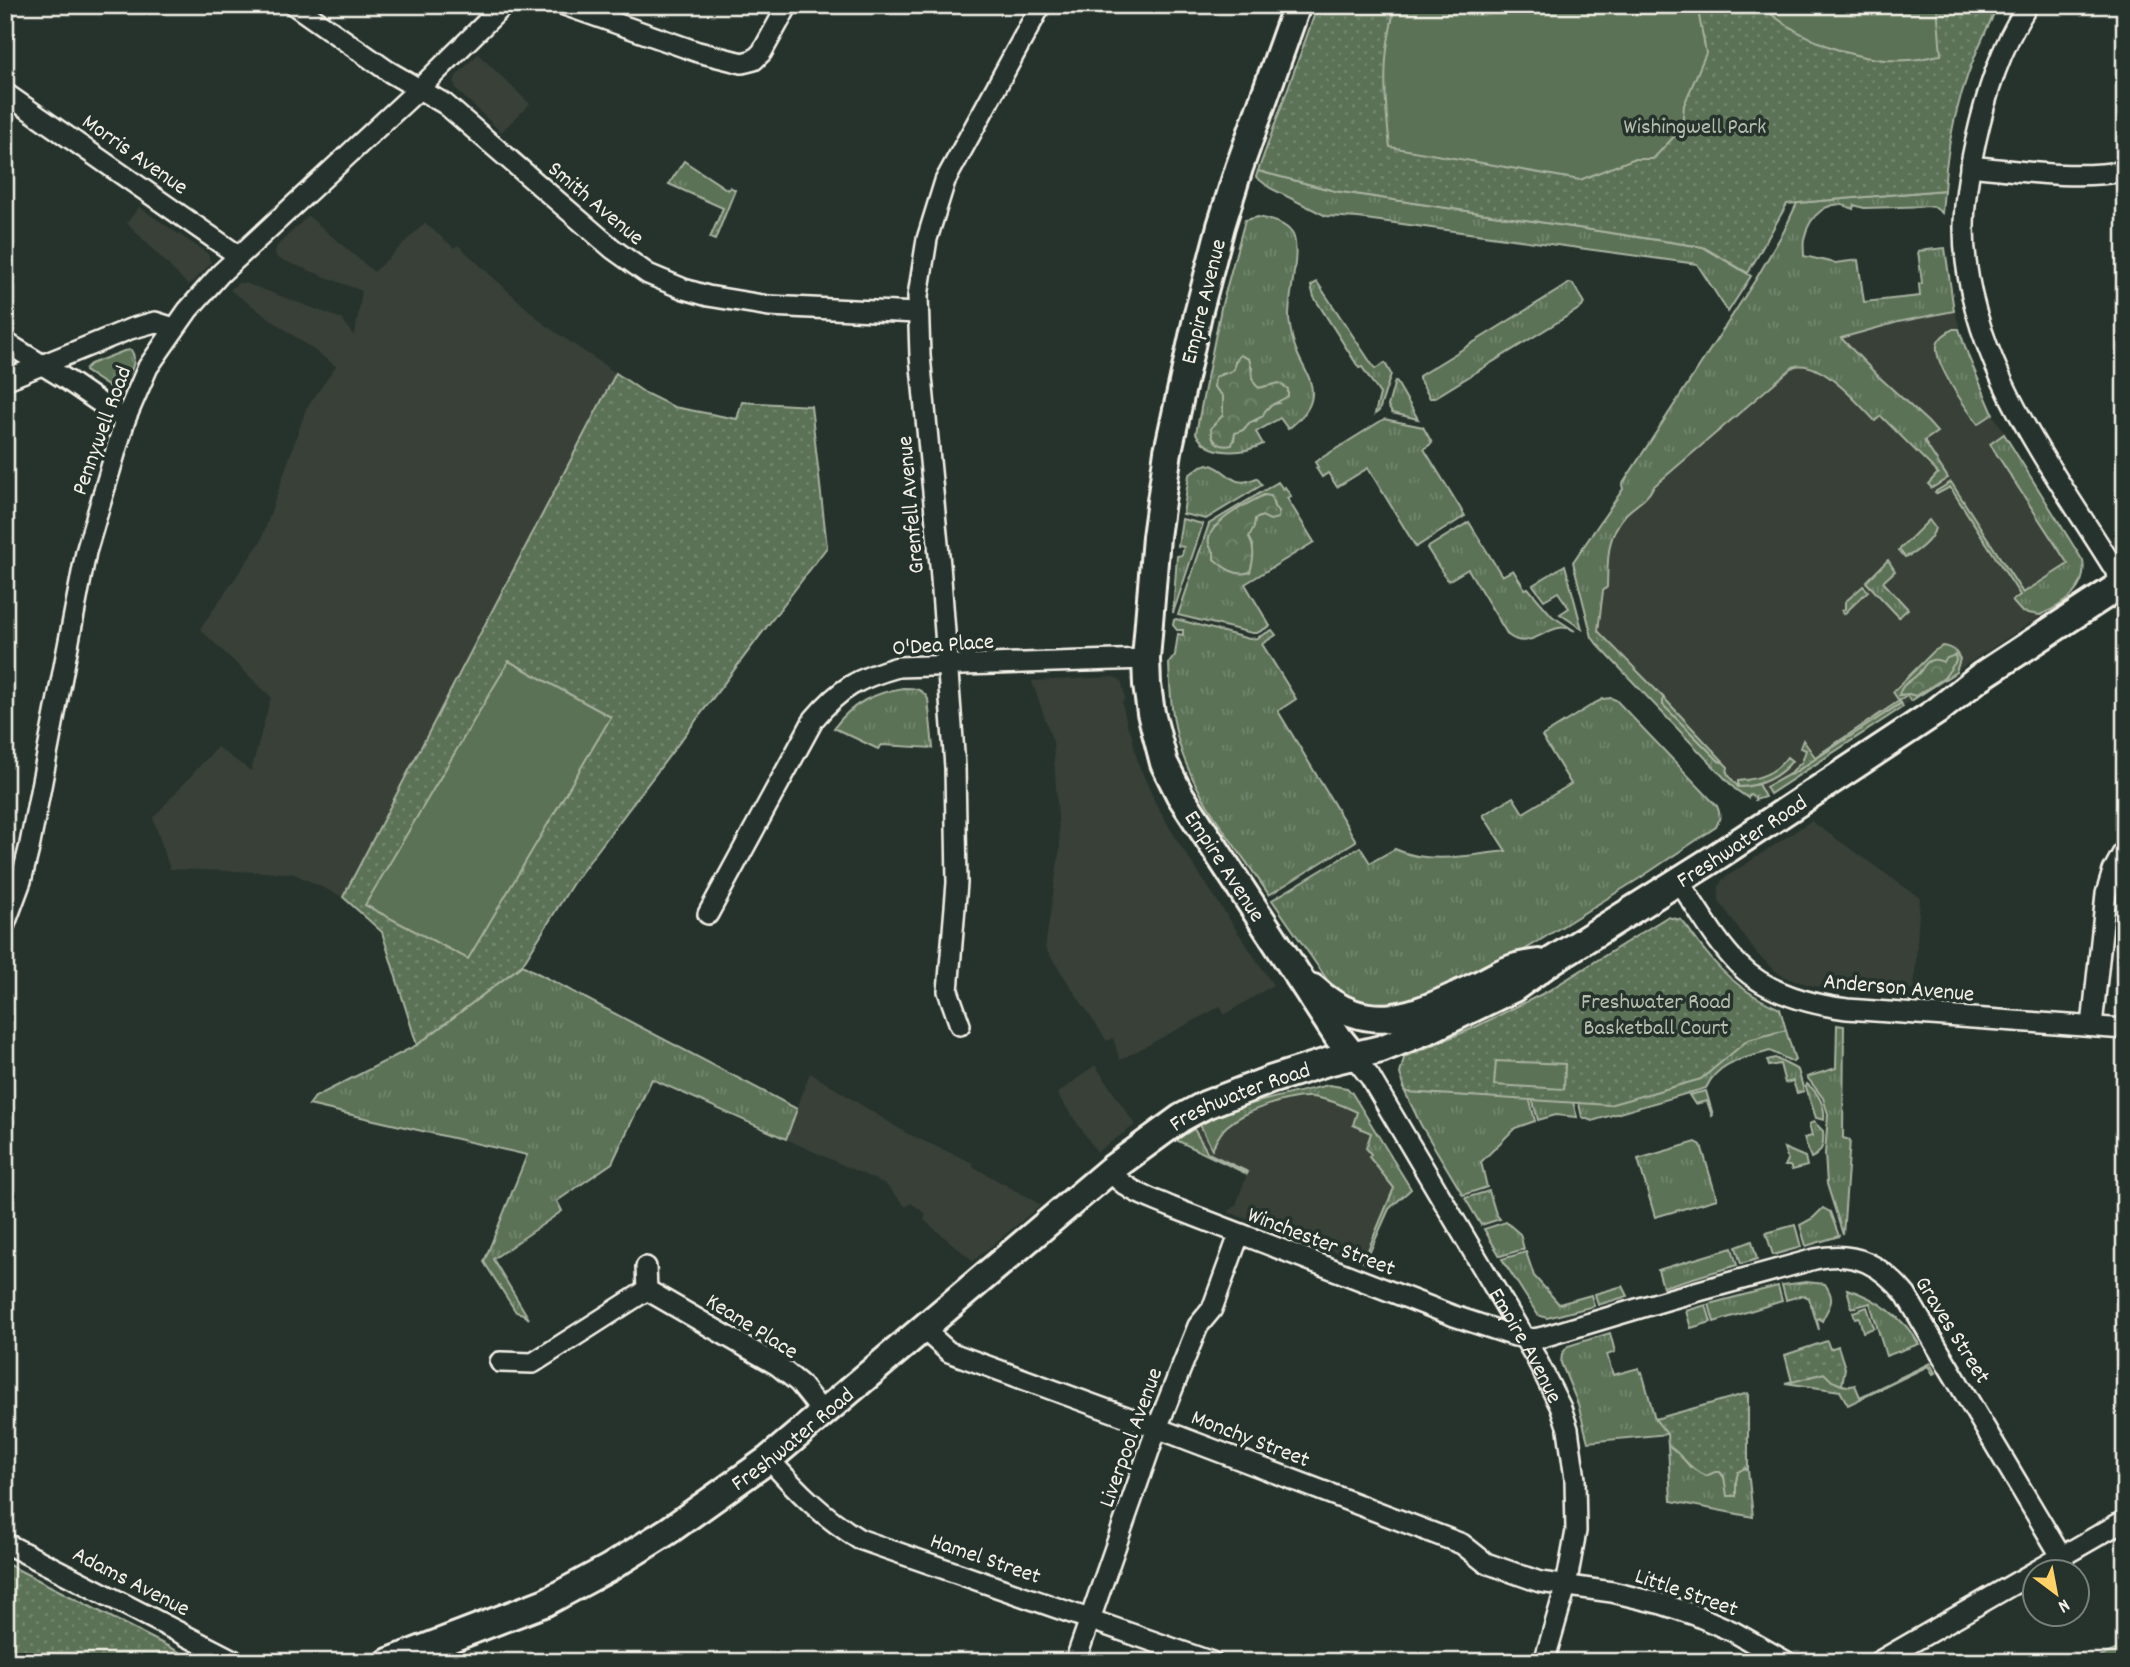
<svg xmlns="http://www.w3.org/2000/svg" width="2130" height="1667" viewBox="0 0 2130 1667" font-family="Dekko,sans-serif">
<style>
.built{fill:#394037}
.grass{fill:url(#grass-tufts);stroke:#a8b2a0;stroke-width:2;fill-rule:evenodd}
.forest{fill:url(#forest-crowns);stroke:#a8b2a0;stroke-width:2}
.park{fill:url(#park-dots);stroke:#a8b2a0;stroke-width:2}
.pitch{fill:#5b7257;stroke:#a8b2a0;stroke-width:2}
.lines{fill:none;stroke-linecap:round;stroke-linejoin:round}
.minor-casing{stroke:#f4f1e8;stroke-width:24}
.major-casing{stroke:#f4f1e8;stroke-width:32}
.minor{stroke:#26332d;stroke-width:19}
.major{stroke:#26332d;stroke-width:26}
.labels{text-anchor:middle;stroke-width:7;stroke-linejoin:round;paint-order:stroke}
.park-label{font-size:23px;fill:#b7beae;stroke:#26332d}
.street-label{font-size:23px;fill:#f4f1e8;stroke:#26332d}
</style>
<defs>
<pattern id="grass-tufts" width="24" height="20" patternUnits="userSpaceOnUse" patternTransform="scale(1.75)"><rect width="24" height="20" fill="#5b7257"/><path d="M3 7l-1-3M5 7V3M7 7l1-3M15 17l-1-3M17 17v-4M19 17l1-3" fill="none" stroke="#73876f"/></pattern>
<pattern id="forest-crowns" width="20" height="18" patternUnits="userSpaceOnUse" patternTransform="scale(1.75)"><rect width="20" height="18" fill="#5b7257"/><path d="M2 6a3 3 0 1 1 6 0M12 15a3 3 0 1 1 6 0" fill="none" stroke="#73876f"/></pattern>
<pattern id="park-dots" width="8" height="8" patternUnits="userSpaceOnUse" patternTransform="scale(1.75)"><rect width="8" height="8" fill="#5b7257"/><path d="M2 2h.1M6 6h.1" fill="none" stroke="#73876f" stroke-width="1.8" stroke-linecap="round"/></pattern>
</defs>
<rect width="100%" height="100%" fill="#26332d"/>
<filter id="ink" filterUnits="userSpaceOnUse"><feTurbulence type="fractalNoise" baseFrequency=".0143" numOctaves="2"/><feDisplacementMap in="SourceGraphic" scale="14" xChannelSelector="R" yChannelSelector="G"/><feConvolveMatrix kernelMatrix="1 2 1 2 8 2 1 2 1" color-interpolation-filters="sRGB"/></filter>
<g filter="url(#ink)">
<g class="built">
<path d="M478,54l52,50 -29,28 -45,-43 -2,-7 3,-7z"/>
<path d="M139,207l69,47 3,9 -16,17 -7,5 -61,-62z"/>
<path d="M308,216l66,56 51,-49 29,25 4,-3 87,80 71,48 -273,524 -51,-24 -122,-4 -17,-51 64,-71 34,24 20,-74 -71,-68 61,-88 45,-132 30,-43 -106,-76 8,-7h7l97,36 11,16 2,-1 7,-43 -85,-33 -2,-6 2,-6z"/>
<path d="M1760,282l68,36 125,-13 16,53 24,56 90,147 1,6 -2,15 -10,14 -314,204 -10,-2 -13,-9 -138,-145 2,-26 1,-77z"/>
<path d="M1113,677l6,2 3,4 3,15 -3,5 5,22 4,7 7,31 17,39 23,40 95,143 -49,30 -3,-9 -101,54 -7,-22 -6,3 -62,-93 15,-101 -7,-105 -21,-61z"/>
<path d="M1811,821l109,77 -6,92 -10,-1 -1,6 -90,-9 -24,-7 -11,-6 -21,-19 -38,-53v-15l4,-7z"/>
<path d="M1095,1065l40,60 -38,27 -40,-58z"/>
<path d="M810,1073l98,61 65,29 -1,3 69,39 -68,56 -49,-41 2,-6 -15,-11 -5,4 -21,-23 -99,-45z"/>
<path d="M1329,1085l18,3 5,5 59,96 -22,20 -24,54 -137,-51 8,-7 11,-31 -71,-34 39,-23 52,-18z"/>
</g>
<g class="grass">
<path d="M684,161l44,29 2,-3 5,3 -20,50 -5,-2 13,-30 -54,-24z"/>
<path d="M1258,171l77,20 368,56 48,29 -23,36 -31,-48 -339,-46 -32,-2 -56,-28 -14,-11z"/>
<path d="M1944,190l-2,23 -9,-7 -69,2 -10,-3 -1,4c-24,-13 -44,7 -49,30 -1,5 0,11 0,17l31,7 23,-3 6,42 56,-6 -1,-12 3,-1 -4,-32 27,-3 9,63 -56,11 -57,16 36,37 51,47 9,10 -13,9 24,37 -16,10 -4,-4 10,-11 -57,-57 -6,5c-16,-17 -56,-64 -82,-54l-140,120c-5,12 -18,18 -27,27 -20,23 -18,44 -19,73l-4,4 -5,40 65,66 1,8 55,56 4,1 5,5 -1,6 11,14 20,-3 7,13 -10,3v-3l-5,-2 -2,3 -13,-9 -138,-145 -5,-7 -19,-75 50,-73 -1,-4 134,-206 28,-48 13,-28z"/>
<path d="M1258,217c12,3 26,5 34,16 10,16 -4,63 -3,85 1,12 4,25 9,37 5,12 15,25 14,40 -1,15 -13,25 -24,34l-8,-11 -24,14 7,12c-20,10 -56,13 -67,-11l25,-125 24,-88zM1235,362l17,5c-1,10 -1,15 7,21l8,-2 12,17 -9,2 -14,16 -7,2 -6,7 -8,3 -1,7 -23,-12 12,-12v-20l-9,-9 7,-13 9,-1 4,-4z"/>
<path d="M1317,282l58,87 10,-6 6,11 -12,37 -4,3 5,-20 -18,-27 -3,1 -45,-71 -3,-11z"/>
<path d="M1570,283l3,1 11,19 -2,4 -148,91h-4l-11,-19v-3z"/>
<path d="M1953,329h6l10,29 24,56 -15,10c-12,-16 -44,-60 -41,-79 2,-8 10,-12 16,-16z"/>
<path d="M131,350c9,12 -5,30 -12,41l-5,-1 -29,-19 1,-3 4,-4 34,-13z"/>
<path d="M1395,381h1l22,38 -26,-6 -4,-7z"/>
<path d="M1384,419l39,8 9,16 -8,6 41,67 -49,31 -48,-79 -31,19 -9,-14 -6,4 -6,-9 2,-1 -3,-5z"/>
<path d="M2004,434l79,127c5,28 -19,44 -43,54l-18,-3 -10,-11 8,-6 -70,-108 -13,7 -2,-2 16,-10 72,111 45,-29 -78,-120z"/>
<path d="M1208,464c23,6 22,26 49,14l5,7 -56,34 -23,-5 6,-39 12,-9z"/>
<path d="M1278,482l5,7 2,-2 6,9 -4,2 27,44 -69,42 25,42 -13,7h-5l-74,-18 31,-91zM1264,495l9,7 1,5 -12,9 -7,3 -1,8 -5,10 4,8 -3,27c-13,5 -25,-6 -36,-13v-32z"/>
<path d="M1182,519l21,5 -30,89 4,-57 5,-1 2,-8 -6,-1z"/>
<path d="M1929,520l6,8c-2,11 -19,26 -30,29l-6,-7z"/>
<path d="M1469,522l33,54 11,-6 12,19 3,-1 24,28 23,15c-24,-15 -43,24 -67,4l-40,-66 -20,12 -21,-33z"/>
<path d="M1888,560l7,11 -12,11 25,27 -9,8 -33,-35z"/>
<path d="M1565,565l17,64 -22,-15 9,-6 -11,-16 -14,8 -11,-15z"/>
<path d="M1863,586l5,5 -24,23 -2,-3 3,-2v-7z"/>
<path d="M1176,619l73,20 8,-1 15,-8 4,5 -14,9 34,55 -18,12 78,130 -87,54c-31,-47 -68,-89 -87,-142 -10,-29 -12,-60 -13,-90l6,-8 3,-21 5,1v-5h-6l-4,-5 1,-5z"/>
<path d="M1943,646c9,1 13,5 17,13l-4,13 -45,29 -4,-5 -8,5 -6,-9 41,-41zM1943,662l-27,34 -7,-3 -9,2c3,-14 16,-15 21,-25z"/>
<path d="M903,688c11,0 19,0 25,11l5,49 -51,-3 -4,4 -44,-21c18,-25 40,-35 69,-40z"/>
<path d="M1611,698l5,2 101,106c4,9 3,13 -1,21l-76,51 -127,79 -111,49 -33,-1 -16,-5 -17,-9 -8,-10 -56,-81 88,-53 10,16 25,-14c33,16 76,6 111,2l-23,-36 30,-18 10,16 48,-29 -29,-48 53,-33 8,-4z"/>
<path d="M1901,703l2,4 -133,87 -4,-7 22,-12 4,-1z"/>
<path d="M522,965l275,144 -11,30 -134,-60 -40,84 -55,38 5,10 -69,48 36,60 -6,-5 -7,-2 -32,-50 43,-107 -218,-50 6,-8 102,-52z"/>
<path d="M1783,1021l12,39 -2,2 -23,-11c-26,8 -51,9 -64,37l-114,33 -10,-4 -5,-22z"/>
<path d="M1837,1025l7,1 -1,112 7,2 -7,95 -16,-51 -2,-30 3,-40 -5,-16 -16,-21 29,-9z"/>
<path d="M1775,1058l23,12 6,21 -7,2 -4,-12 -8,2 -5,-19 -11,2 -2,-6z"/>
<path d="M1807,1084c11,8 19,23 17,36l-8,-2 -10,-31z"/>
<path d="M1329,1085l18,3 5,5 59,96 -22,20 -24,54 -2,-1 31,-74 -25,-31 2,-3 -5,-6 5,-15 -18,-8 4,-13c-15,-7 -30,-14 -47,-15 -22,-1 -66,14 -83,29 -7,6 -11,15 -15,23l-12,-24c40,-22 86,-30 129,-40z"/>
<path d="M1403,1088l121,5 6,8 5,20 -20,7 -34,34 6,25 -24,8 -42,-70z"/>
<path d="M1706,1091l7,24 -1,1 -5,-15 -12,3 -6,-9z"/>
<path d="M1571,1095l6,22 -21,-2 -18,5 -6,-22z"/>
<path d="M1814,1122l9,9c1,12 0,22 -12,27l-7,-20 8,-2 -3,-12z"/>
<path d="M1194,1129l14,24 40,19 -1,2 -71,-34z"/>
<path d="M1696,1142l5,3 16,54 -62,18 -17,-58z"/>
<path d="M1784,1148l21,9 2,9 -15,4 -2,-4h-5l3,-6z"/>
<path d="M1489,1191l7,23 4,5 -19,6 -16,-27z"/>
<path d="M1823,1208l7,4 9,24 -33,10 -6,-21 13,-7z"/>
<path d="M1271,1219l19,7 2,10 -33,-14z"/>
<path d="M1506,1222l14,12 4,15 -24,7 -16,-27z"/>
<path d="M1795,1225l6,22 -28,8 -7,-22z"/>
<path d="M1752,1241l5,18 -16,5 -5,-17z"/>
<path d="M1732,1248l5,17 -74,22 -5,-17z"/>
<path d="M1526,1252l8,24 25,28 32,-9 3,11 -47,12 -9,-3 -36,-56z"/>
<path d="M1806,1282l19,2c12,18 4,21 -3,37l-3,-3 -2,1 2,11 -10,-32 -6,-3 -17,5 -4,-15z"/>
<path d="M1623,1286l5,10 -30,9 -3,-11z"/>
<path d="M1778,1286l4,15 -68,21 -5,-18z"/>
<path d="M1847,1289c29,9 57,29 72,55l-33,12 -16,-53 -18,5z"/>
<path d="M1706,1305l5,17 -20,6 -5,-17z"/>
<path d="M1867,1307l7,21 -11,4 -4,-15 -4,1 -2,-6z"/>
<path d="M1610,1333l5,19 -8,3 6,20 26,-7 1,5 2,-1 13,47 13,15 -80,8 -10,-38 -17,-41 1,-9 6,-8z"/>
<path d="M1930,1363l5,10 -2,1 -5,-8 -80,39 -8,-14 -55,-8 39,-10c9,8 19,16 31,12l5,12z"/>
<path d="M1668,1445l10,7 13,16 29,4 16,23v-14l2,-10 7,-3 3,2 5,47 -82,-16z"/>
</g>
<g class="forest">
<path d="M1240,355l9,4c5,11 -1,21 10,29l20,-5 9,6v7c-8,6 -23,9 -25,20l-14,7 -6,7 -8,3 -3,12c-13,3 -21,-4 -21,-17l12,-13v-19l-9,-9 1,-10c6,-3 13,-3 19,-8l1,-7z"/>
<path d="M1264,495l7,1 3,11 5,4 -1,7 -8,2 -8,-4 -7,3 -1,8 -5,10c6,12 5,21 1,35 -14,5 -26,-4 -36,-13v-7c-23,-22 34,-49 50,-57z"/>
<path d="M1955,655l1,6 -12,17 -28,18 -7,-2 -10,1c3,-13 13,-13 20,-22 5,-5 5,-11 13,-13 5,-1 6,0 11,2l4,-4z"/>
</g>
<g class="park">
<path d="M1318,5h681c-31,57 -51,120 -55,185l-157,14 -39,69 -45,-26 -368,-56 -77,-20z"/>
<path d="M616,373l29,20 29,14 63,12 5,-17 69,4 16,141 -254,336 -51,82 -105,80 -35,-113 -39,-35z"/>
<path d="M1663,697l60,64v1l-4,-1 -56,-56z"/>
<path d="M1899,701l2,2 -109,71 -4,1 14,-13 4,-12 -6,-2 3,-8 12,17z"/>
<path d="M1787,757l5,4c-13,16 -33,26 -54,26v-6c20,-2 37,-7 49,-24z"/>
<path d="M1667,917l14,3c9,9 15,21 24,31 20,26 44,45 75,58l6,21 -38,10 -47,39 -92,26 -203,-13 -6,-18 4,-16 5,-3 62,-26 75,-37z"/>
<path d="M1827,1341l3,8 8,-3 7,22 -3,17 -10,-4 -8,-8 -32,9 -7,-27z"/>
<path d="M1748,1393v77l-3,-2 -7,4 -2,9v15h-9l-3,-20 -4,-4h-5l-9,4c-16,-6 -24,-21 -38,-31l-1,-11 -12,-15z"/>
<path d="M5,1563l180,92 13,7h-193z"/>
<path d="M2122,1647l3,5 -3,10h-25l2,-5z"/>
</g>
<g class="pitch">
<path d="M1395,5h302l9,48 -22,52 -2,23 -29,31h-20l-53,21 -190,-33c-4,-32 -7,-66 -3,-98 2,-15 5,-29 8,-44z"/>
<path d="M1760,5h177l4,50c-10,1 -21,5 -32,5 -52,4 -110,-21 -149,-55z"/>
<path d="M509,661l102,56 -143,242 -103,-54z"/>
<path d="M1496,1061l69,3 -1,25 -70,-4z"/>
</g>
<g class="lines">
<defs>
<g id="minor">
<path d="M294,5l94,66 57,33 168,145 35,25 36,15 24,7 61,10 148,7"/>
<path d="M564,5l134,47 44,11 12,-3 8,-8 26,-47"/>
<path d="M2028,5c-28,43 -42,89 -53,139 -6,27 -11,56 -11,84 0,132 94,247 159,355"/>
<path d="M5,93l234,163"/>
<path d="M1970,166c51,5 104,14 155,5"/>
<path d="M5,342l62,38 58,40"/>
<path d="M5,380l125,-51 25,-7 19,6"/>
<path d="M1679,882c19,27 36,59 60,83 28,28 69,39 108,44l278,20"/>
<path d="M708,914l106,-195c27,-32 45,-41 84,-52l248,-8"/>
<path d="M5,924l16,-43 8,-32 57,-297 39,-132 23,-53 40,-57 33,-37 199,-185 84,-83"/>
<path d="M960,1025l-12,-34 9,-108 -2,-116 -15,-202 -20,-209 -2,-60 9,-57 18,-58 96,-176"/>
<path d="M2092,1026l14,-132 7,-23 12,-22"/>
<path id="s1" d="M1354,1057l16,20 166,281 25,50 7,21 7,50 1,52 -10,55 -22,76"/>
<path d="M1110,1170c15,21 38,27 61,37l283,109 61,20 19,3 9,-2 127,-38 145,-40c41,-9 66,6 91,36l155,261"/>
<path d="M646,1267l1,23 130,75 22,18 24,30"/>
<path d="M922,1328l27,24 208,76 305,116 24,19 54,19 72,10 50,12 33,11 39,17 53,30"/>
<path d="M500,1362l33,1 114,-73"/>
<path d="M769,1459c28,32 53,57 90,80l353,123"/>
<path d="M5,1543l232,119"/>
<path d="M1075,1662l82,-234 41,-102 14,-17 27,-74"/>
<path d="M1878,1662l247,-142"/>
</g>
<g id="major">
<path id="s2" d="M1297,5l-58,163 -18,58 -23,88 -30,137 -12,86 -10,122 1,26 4,28 13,50 16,32 158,242 16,20"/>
<path d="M1313,988c56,52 106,26 165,-3 13,-6 26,-15 39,-18 7,-2 15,-3 22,-4"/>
<path id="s3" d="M389,1662l157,-60 63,-34 59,-37 101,-72 341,-289 71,-52 24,-13 65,-25 57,-18 54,-13 47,-19 86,-42 39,-28 157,-99 227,-150 43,-34 145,-95"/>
</g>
</defs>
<use href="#minor" class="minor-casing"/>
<use href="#major" class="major-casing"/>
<use href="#minor" class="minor"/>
<use href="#major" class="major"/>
</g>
</g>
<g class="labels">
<g class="park-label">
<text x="1695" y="133">Wishingwell Park</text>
<text x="1656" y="1008">Freshwater Road<tspan x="1656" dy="26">Basketball Court</tspan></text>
</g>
<g class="street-label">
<text transform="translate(136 153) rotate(35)" y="8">Morris Avenue</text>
<text transform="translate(597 202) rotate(40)" y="8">Smith Avenue</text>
<text transform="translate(1202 301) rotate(-76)" y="8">Empire Avenue</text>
<text transform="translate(100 430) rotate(-70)" y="8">Pennywell Road</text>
<text transform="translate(909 505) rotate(-95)" y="8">Grenfell Avenue</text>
<text transform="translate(943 643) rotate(-4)" y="8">O'Dea Place</text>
<text dy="8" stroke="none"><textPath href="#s3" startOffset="1598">Freshwater Road</textPath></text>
<text dy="8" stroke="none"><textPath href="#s2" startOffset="900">Empire Avenue</textPath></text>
<text transform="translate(1899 986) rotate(5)" y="8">Anderson Avenue</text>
<text dy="8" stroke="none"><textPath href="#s3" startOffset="1031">Freshwater Road</textPath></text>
<text transform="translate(1322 1240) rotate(21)" y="8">Winchester Street</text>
<text transform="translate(753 1325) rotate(32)" y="8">Keane Place</text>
<text transform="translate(1954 1329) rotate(58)" y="8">Graves Street</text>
<text dy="8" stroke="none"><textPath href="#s1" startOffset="336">Empire Avenue</textPath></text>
<text dy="8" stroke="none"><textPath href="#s3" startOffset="464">Freshwater Road</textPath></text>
<text transform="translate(1129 1437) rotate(-70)" y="8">Liverpool Avenue</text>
<text transform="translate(1251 1437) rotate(21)" y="8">Monchy Street</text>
<text transform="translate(986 1557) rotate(19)" y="8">Hamel Street</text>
<text transform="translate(132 1580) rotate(27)" y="8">Adams Avenue</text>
<text transform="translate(1687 1591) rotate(19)" y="8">Little Street</text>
</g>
</g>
<rect width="2130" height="1667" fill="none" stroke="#26332d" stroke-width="28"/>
<rect x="14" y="14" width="2102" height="1639" fill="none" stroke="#f4f1e8" stroke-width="2.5" filter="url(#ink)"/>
<g transform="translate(2056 1593) rotate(148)"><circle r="33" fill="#26332d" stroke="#787f78" stroke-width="2"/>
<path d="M0-5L12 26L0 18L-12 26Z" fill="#ffd166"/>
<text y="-10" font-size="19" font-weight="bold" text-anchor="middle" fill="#f4f1e8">N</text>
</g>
</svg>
